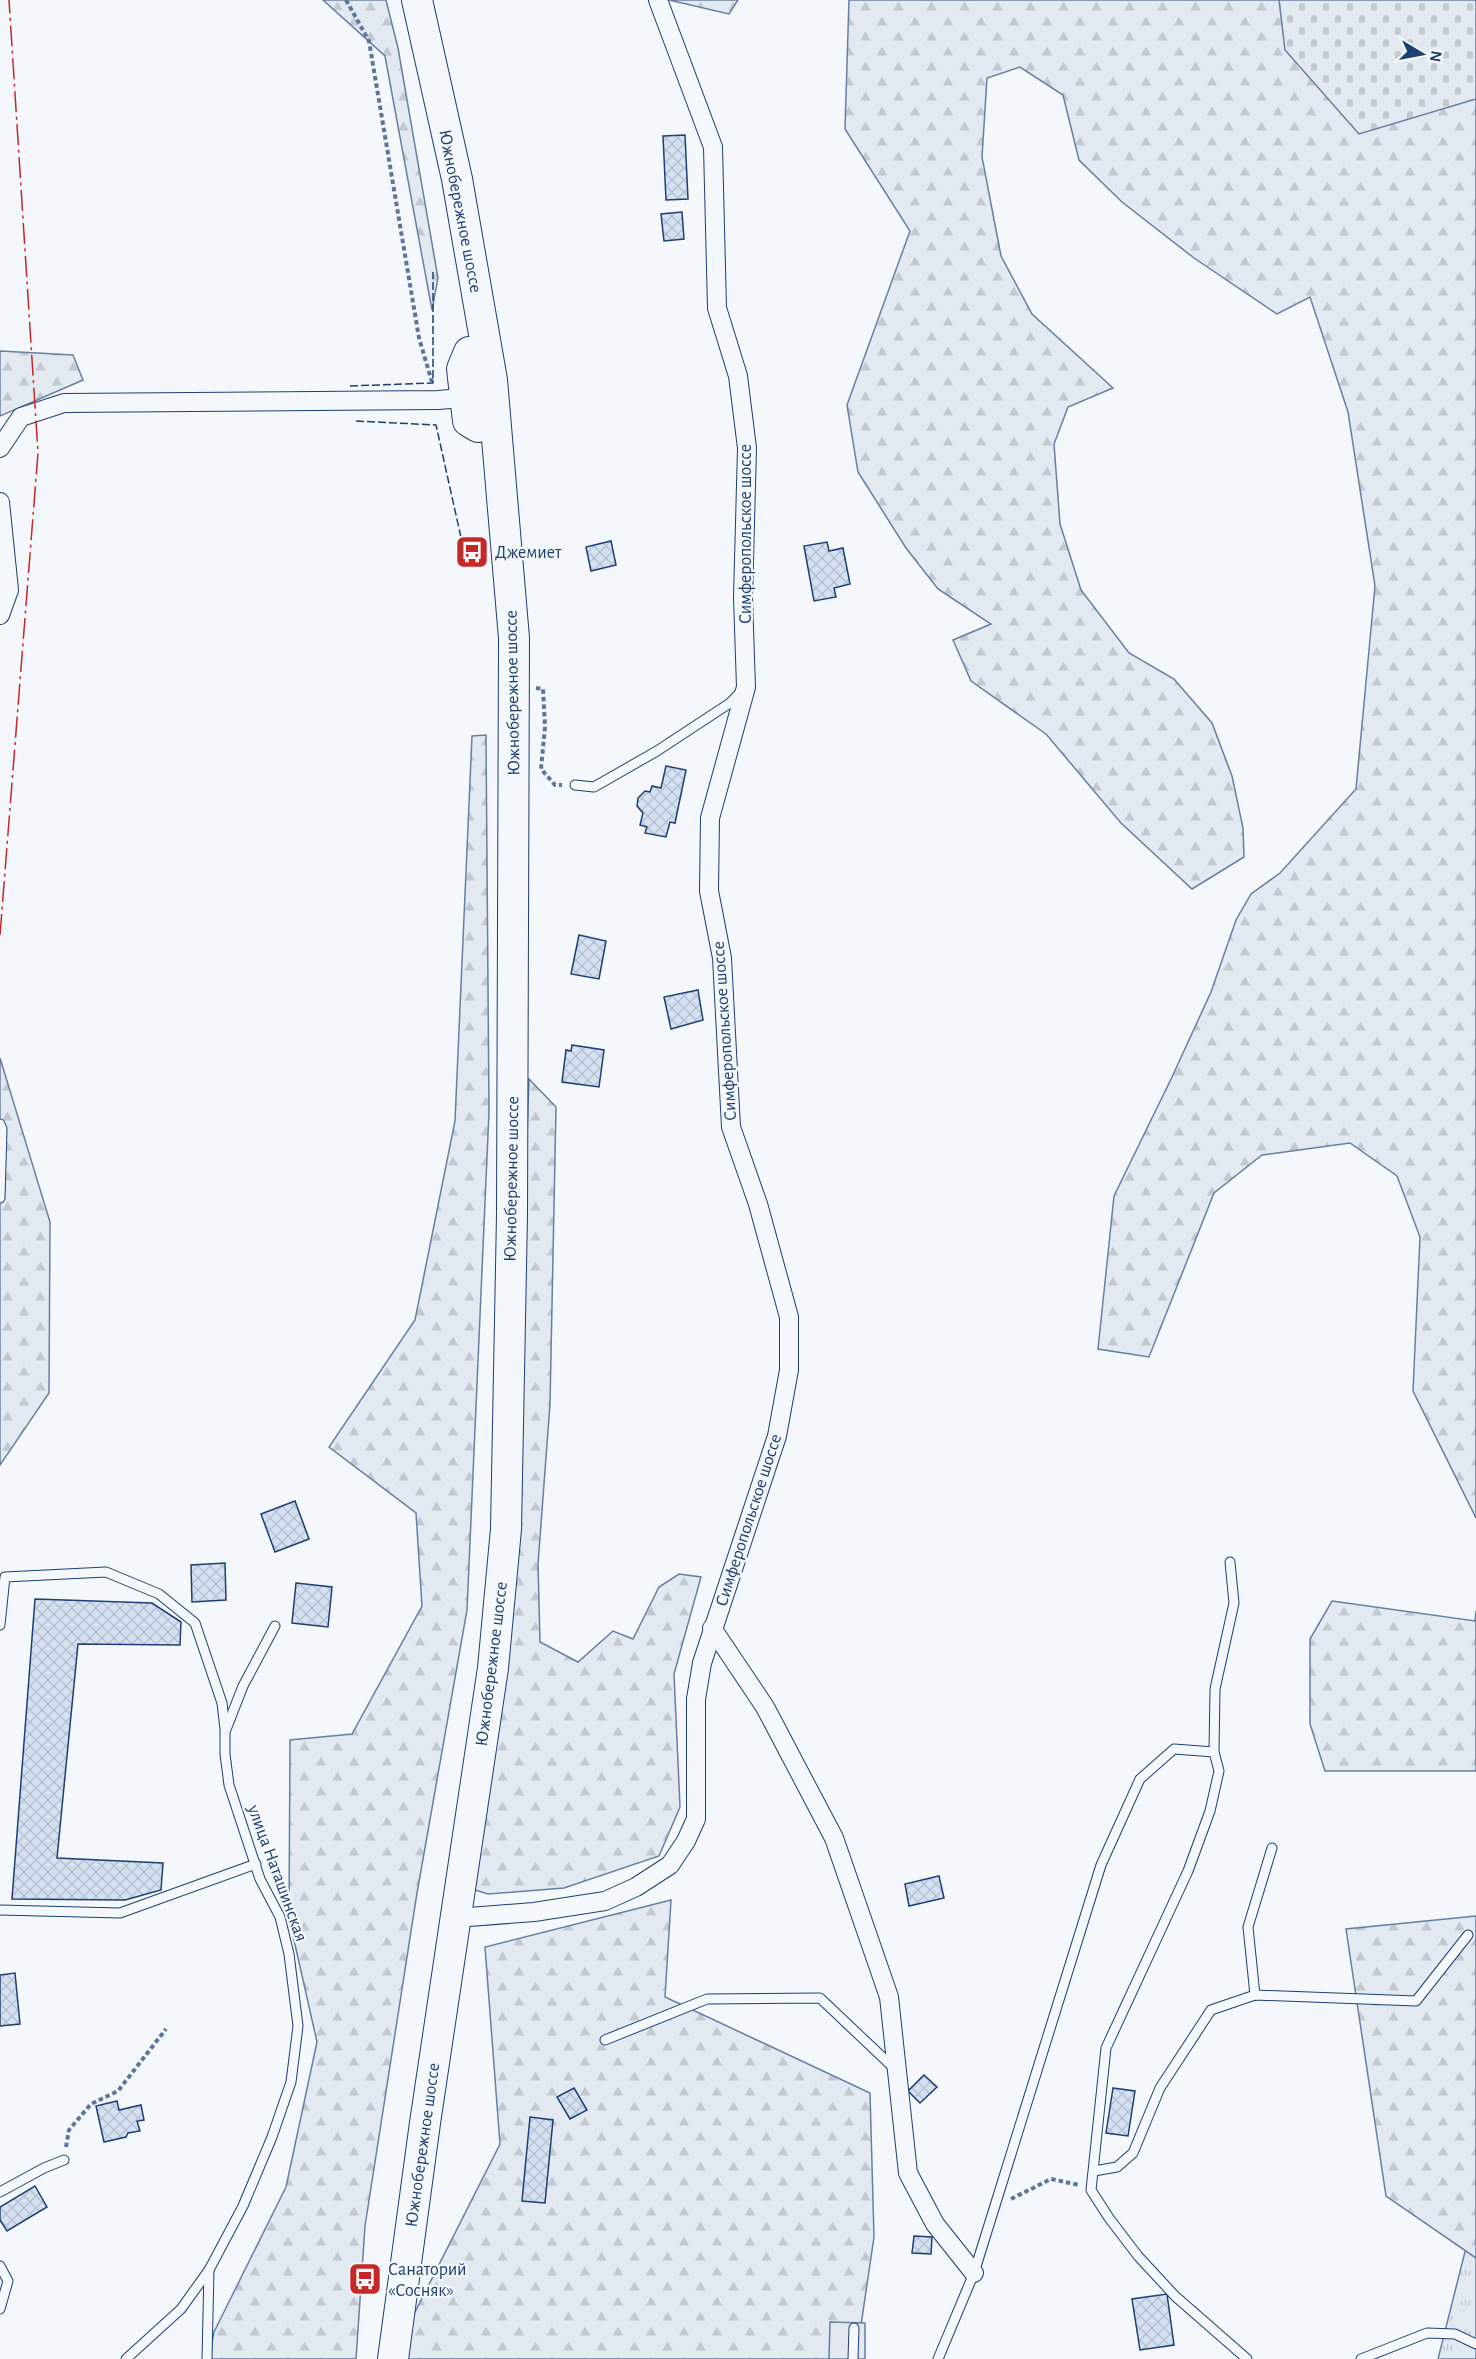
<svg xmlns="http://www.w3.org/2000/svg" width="1476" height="2359" viewBox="0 0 1476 2359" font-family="'Alegreya Sans',sans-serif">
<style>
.grass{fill:url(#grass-tufts);stroke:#687fa3;stroke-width:1.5}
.forest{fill:url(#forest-firs);stroke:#687fa3;stroke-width:1.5}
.cemetery{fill:url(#cemetery-stones);stroke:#687fa3;stroke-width:1.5}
.parking{fill:#e3e8f0;stroke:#687fa3;stroke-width:1.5}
.building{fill:url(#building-cross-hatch);stroke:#1d3f73;stroke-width:1.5}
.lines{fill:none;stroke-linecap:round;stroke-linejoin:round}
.service-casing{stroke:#1d3f73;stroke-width:11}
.minor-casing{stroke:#1d3f73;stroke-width:20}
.trunk-casing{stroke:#1d3f73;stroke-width:32}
.path{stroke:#5e769c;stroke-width:4;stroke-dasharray:4.5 3;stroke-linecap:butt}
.service{stroke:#f4f7fb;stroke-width:9}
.minor{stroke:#f4f7fb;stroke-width:18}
.trunk{stroke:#f4f7fb;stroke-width:30}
.fence{stroke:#1d3f73;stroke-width:1.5;stroke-dasharray:8 3;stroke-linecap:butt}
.power{stroke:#c62828;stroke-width:1.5;stroke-dasharray:21 4.5 3 4.5;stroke-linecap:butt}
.labels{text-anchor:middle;stroke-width:4.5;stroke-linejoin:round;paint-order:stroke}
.street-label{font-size:18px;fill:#1d3f73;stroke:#f4f7fb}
.poi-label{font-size:18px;fill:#1d3f73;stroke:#f4f7fb;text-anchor:start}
</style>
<defs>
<pattern id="grass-tufts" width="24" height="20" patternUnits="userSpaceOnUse" patternTransform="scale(1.5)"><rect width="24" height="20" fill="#e3e9f0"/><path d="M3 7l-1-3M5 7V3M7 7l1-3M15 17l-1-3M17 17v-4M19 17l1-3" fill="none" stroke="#c2c9d1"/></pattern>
<pattern id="forest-firs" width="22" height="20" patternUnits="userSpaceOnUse" patternTransform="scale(1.5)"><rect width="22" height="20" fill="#e3e9f0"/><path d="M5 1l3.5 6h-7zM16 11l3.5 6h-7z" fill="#c2c9d1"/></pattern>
<pattern id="cemetery-stones" width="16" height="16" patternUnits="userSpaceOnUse" patternTransform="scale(1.5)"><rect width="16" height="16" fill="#e3e9f0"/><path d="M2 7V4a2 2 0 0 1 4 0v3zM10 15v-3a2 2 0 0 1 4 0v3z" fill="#c2c9d1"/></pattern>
<pattern id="building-cross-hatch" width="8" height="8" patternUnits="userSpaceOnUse" patternTransform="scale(1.5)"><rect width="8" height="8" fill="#d5e0f0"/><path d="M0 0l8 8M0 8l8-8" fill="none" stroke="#b6c1d1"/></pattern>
</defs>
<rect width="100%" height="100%" fill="#f4f7fb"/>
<path class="grass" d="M1476,2208v151h-38z"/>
<g class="forest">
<path d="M323,0h63l12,48 40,230 -6,32 -47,-254z"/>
<path d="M669,0h69l-9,14z"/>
<path d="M849,0h627v1518l-63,-127 7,-154 -23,-61 -47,-33 -88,12 -48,38 -65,164 -51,-8 16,-153 58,-119 39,-85 25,-72 15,-26 29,-21 76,-84 19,-203 -27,-174 -38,-115 -33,17 -83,-56 -72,-56 -43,-42 -16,-65 -43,-28 -33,11 -5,79 19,99 31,58 81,74 -45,19 -14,37 6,80 21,66 48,63 45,26 38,44 20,53 11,52 1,29 -52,32 -71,-66 -75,-89 -75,-53 -18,-41 38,-16 -53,-35 -32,-41 -48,-76 -11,-67 63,-174 -65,-102z"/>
<path d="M0,351l73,4 10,25 -83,36z"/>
<path d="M486,735l3,377 -22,498 -50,283 -52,333 -9,133h-147l5,-27 72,-145 31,-145 -28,-124 1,-178 62,-6 70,-128 -6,-93 -87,-66 86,-127 40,-199 17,-385z"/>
<path d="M0,1058l50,164 -1,171 -49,72z"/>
<path d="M529,1079l27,28 -6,297 -12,160 2,78 38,20 35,-31 20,8 26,-52 20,-13 22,3 -27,97 6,133 -21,49 -95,32 -76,6 -13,-4 37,-323z"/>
<path d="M1332,1601l143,20 1,-10v160h-151l-15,-47v-85z"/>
<path d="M671,1900l-6,97 205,96 4,144 -18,122h-448l3,-39 89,-176 -15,-197z"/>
<path d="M1476,1916v342l-90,-62 -40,-267z"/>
</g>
<path class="cemetery" d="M1279,0h197v99l-117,35 -74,-84z"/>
<path class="parking" d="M830,2322l35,1v36h-36z"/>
<g class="building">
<path d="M685,135l3,64 -22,1 -3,-64z"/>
<path d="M682,212l2,27 -20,2 -3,-27z"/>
<path d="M611,541l5,24 -25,6 -5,-24z"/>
<path d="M827,542l2,9 14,-3 7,36 -16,4 2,9 -22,4 -10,-55z"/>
<path d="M666,766l20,4 -11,53 -5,-1 -4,15 -21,-4 2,-6 -7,-2 3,-12 -6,-7 1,-8 7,-7 5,1 2,-6 9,2z"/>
<path d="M579,935l27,6 -7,38 -28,-5z"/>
<path d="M698,990l5,30 -32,9 -7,-32z"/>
<path d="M572,1045l32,5 -5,37 -37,-5 4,-32 5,1z"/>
<path d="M295,1501l14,38 -34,13 -14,-38z"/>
<path d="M225,1563l1,37 -34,2 -1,-37z"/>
<path d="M296,1583l36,4 -4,40 -36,-4z"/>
<path d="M35,1599l117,4 29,19 -1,23 -102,-1 -21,214 106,5 -2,27 -36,10 -113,-1z"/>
<path d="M939,1876l5,22 -35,8 -4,-22z"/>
<path d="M15,1973l5,51 -20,2v-51z"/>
<path d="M924,2075l13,12 -17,16 -12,-12z"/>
<path d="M574,2088l13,22 -17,9 -13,-22z"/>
<path d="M1113,2088l22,3 -7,45 -22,-3z"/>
<path d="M117,2101l2,9 22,-5 3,15 -7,1 3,10 -12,2 -2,4 -22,5 -8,-36z"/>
<path d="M530,2117l23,3 -8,83 -23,-2z"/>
<path d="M35,2186l12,21 -40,24 -7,-11v-13z"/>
<path d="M914,2236l18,1 -1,17 -19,-1z"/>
<path d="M1167,2294l7,51 -34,5 -8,-51z"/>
</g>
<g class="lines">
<defs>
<g id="service">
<path d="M575,785l19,2 63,-36 73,-48 12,-12"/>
<path d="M0,1124l2,5 -2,69"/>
<path d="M0,1625l5,-48 101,-5 53,22 36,29 27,80 3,26"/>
<path d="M1214,1752l1,-63 19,-86 -4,-41"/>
<path d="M0,1910l120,3 136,-49"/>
<path d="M1255,1995l-7,-68 24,-79"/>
<path d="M605,2040l102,-41 113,-1 76,72"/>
<path d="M1094,2171l23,-4 16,-14 27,-65 51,-78 44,-15 161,6 52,-66"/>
<path d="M0,2192l44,-24 20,-8"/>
<path d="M0,2266l8,15 -8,28"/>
<path d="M126,2359l55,-50 28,-39 34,-64 29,-69 19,-55 7,-56 -9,-72 -9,-37 -20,-38 -31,-94 -4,-31v-22l18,-46 32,-60"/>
<path d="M207,2359l2,-89"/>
<path d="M853,2359l1,-31"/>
<path d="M938,2359l36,-86 127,-408 39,-86 34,-30 40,3 5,19 -9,40 -22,60 -82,177 -15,142 18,28 29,38 37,40 72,63"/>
<path d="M1361,2359l66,-26 28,1 21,10"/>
</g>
<g id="minor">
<path d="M0,448l21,-31 43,-14 374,-3 36,-3"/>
<path d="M0,502l9,88 -9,25"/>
<path d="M712,1628l53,79 69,131 55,159 19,176 27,51 39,49"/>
<path d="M456,1918l78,-6 71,-11 31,-14 34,-22 16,-24 10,-22v-120l6,-36 75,-227 12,-66v-53l-31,-113 -27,-77 -9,-169 -13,-67 1,-73 36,-131 -3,-89 4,-150 -9,-72 -21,-68 -4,-161 -55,-147"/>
</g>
<g id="trunk">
<path d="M469,352l-7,17 6,52 10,6"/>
<path d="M393,2359l32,-236 68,-455 13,-139 6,-314 2,-577 -22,-258 -35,-201 -40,-179"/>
</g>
</defs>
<use href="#service" class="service-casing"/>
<use href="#minor" class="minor-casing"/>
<use href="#trunk" class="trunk-casing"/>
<g class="path">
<path d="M346,0l23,41 50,297 13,44"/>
<path d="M536,688l7,1 2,38 -4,42 14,16h7"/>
<path d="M66,2147l3,-17 22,-26 27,-13 48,-62"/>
<path d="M1011,2199l40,-20 28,6"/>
</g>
<use href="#service" class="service"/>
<use href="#minor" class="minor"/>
<use href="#trunk" class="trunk"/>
<g class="fence">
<path d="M350,386l83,-3v-111"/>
<path d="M356,421l80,4 30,135"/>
</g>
<path class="power" d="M0,935l38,-482 -29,-453"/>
</g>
<defs>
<symbol id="bus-square" viewBox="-11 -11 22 22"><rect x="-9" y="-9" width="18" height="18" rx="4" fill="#c62828" stroke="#f4f7fb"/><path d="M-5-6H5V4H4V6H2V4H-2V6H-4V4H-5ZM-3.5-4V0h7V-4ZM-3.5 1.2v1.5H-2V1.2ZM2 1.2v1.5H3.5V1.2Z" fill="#fff"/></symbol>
</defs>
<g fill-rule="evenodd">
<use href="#bus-square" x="453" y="533" width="38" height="38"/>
<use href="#bus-square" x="346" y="2260" width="38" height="38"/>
</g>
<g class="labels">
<g class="street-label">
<text transform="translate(461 211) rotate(79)" y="6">Южнобережное шоссе</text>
<text transform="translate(745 534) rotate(-90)" y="6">Симферопольское шоссе</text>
<text transform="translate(512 693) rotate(-91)" y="6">Южнобережное шоссе</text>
<text transform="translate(724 1031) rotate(-94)" y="6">Симферопольское шоссе</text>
<text transform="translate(511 1179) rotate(-89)" y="6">Южнобережное шоссе</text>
<text transform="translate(748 1520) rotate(-72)" y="6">Симферопольское шоссе</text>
<text transform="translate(491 1664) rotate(-83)" y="6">Южнобережное шоссе</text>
<text transform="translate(278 1873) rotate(70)" y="6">улица Наташинская</text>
<text transform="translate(422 2145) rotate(-82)" y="6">Южнобережное шоссе</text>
</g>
<g class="poi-label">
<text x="495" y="558">Джемиет</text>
<text x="388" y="2275">Санаторий<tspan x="388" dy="21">«Сосняк»</tspan></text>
</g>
</g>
<g transform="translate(1422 54) rotate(100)" stroke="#f4f7fb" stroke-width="4.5" paint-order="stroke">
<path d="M0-4.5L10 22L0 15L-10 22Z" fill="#1d3f73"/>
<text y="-9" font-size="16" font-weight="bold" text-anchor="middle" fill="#1d3f73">N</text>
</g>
</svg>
